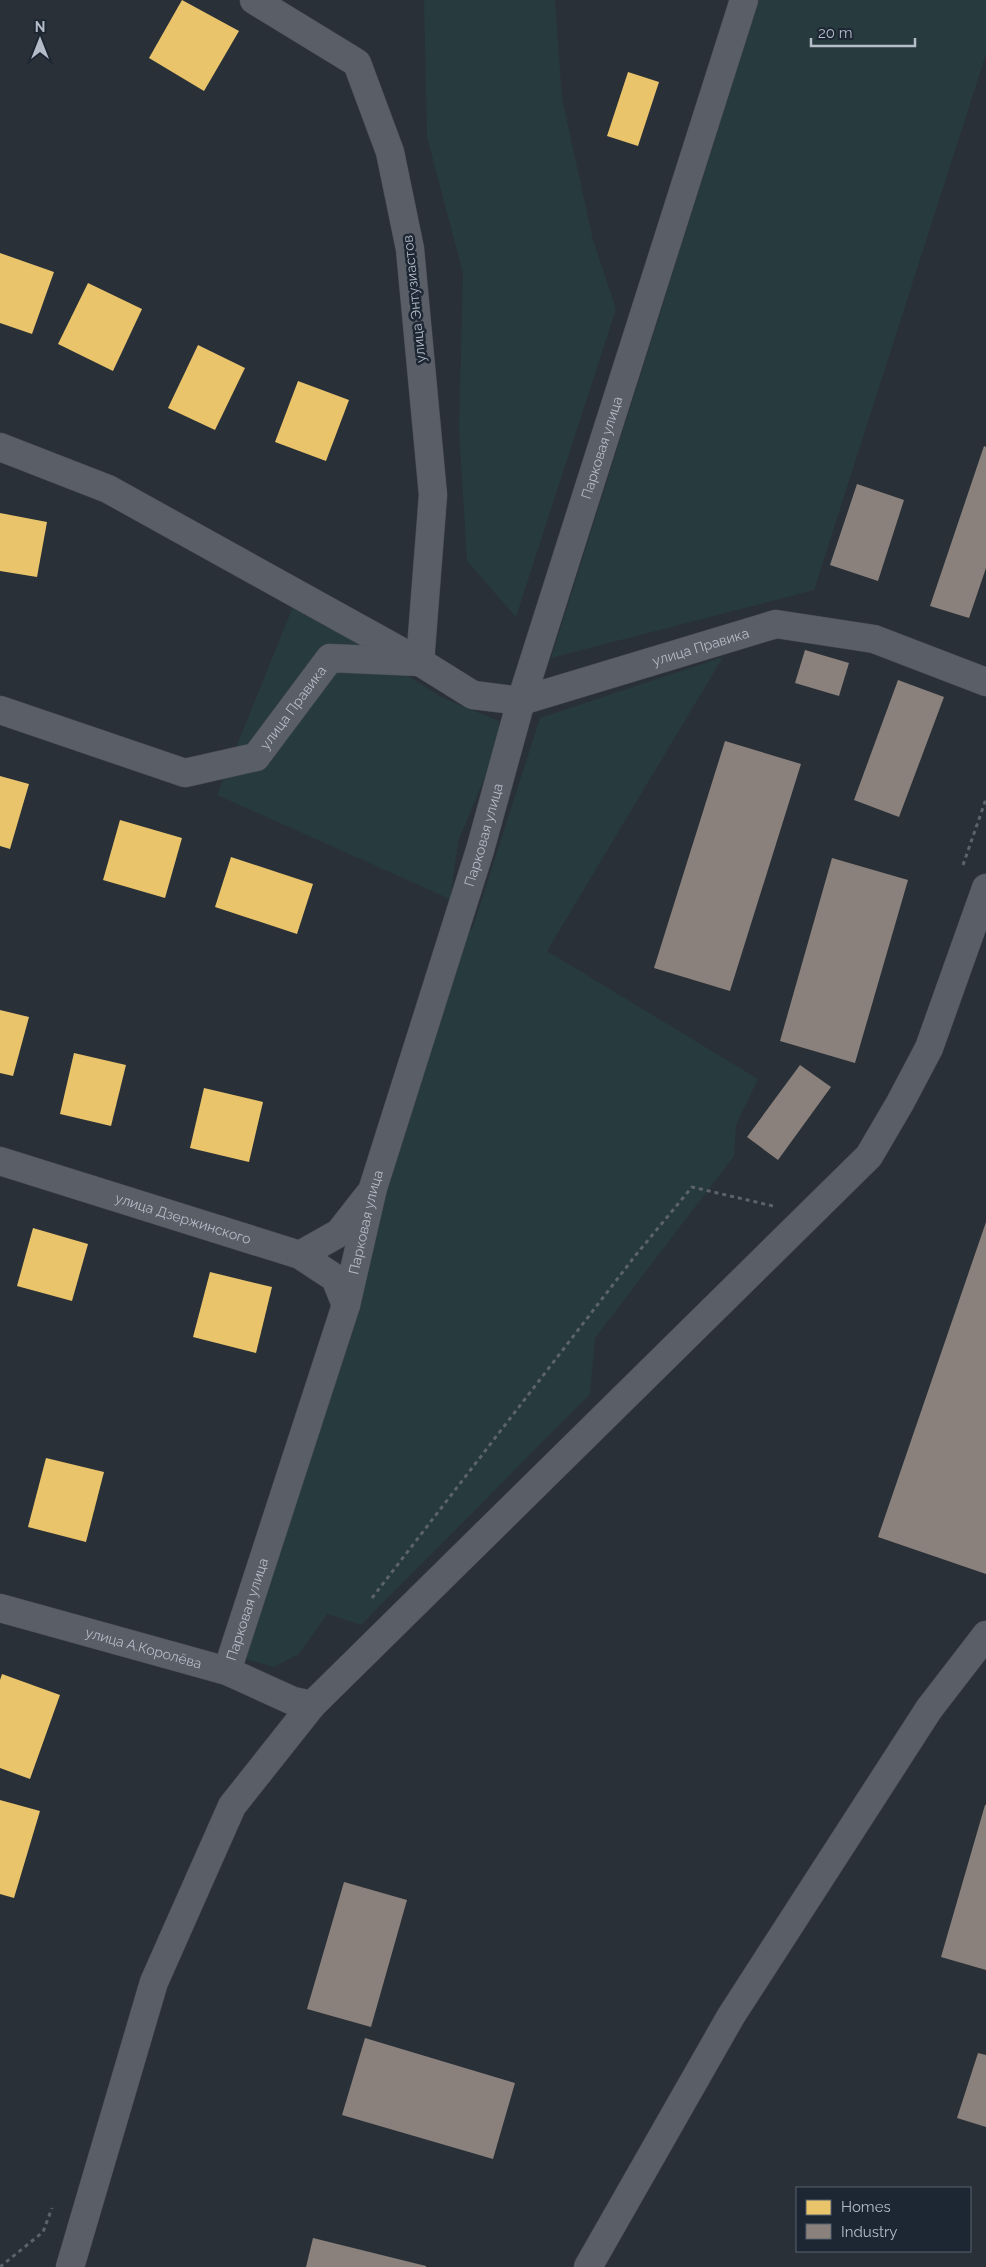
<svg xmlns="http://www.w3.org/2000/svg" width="986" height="2267" viewBox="0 0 986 2267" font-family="Raleway,sans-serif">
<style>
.green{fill:#273a3e}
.homes{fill:#e9c46a}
.industry{fill:#8a817c}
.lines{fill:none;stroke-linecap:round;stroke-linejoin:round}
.minor-casing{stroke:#484c53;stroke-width:29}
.path{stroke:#5d636a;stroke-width:3;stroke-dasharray:4 4;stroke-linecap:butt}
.minor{stroke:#5a5e66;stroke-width:28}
.labels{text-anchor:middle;stroke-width:5;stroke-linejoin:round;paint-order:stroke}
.street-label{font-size:14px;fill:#b4bcc9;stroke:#1d2633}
</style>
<rect width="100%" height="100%" fill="#2a3038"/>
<g class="green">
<path d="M424,0h131l7,98 31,142 23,69 -100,308 -49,-56 -8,-131 4,-157 -36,-136z"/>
<path d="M759,0h227v54l-172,536 -263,68z"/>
<path d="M294,604l149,94 56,23 -1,24 -40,97 -8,57 -233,-104z"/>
<path d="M723,657l-176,294 211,128 -22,46 -2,31 -139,182 -5,56 -229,231 -34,-11 -28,40 -25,13 -40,-11 215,-730 23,4 68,-212z"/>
</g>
<g class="homes">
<path d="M182,0l57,31 -35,60 -55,-33z"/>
<path d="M628,72l31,10 -21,64 -31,-10z"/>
<path d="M0,253l54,19 -22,62 -32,-11z"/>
<path d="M88,283l54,26 -29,62 -55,-27z"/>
<path d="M198,345l47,23 -30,62 -47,-22z"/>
<path d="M298,381l51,19 -23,61 -51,-19z"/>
<path d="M0,513l47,9 -10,55 -37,-6z"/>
<path d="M0,776l29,8 -19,65 -10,-3z"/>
<path d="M120,820l62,18 -17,60 -62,-18z"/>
<path d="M231,857l82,27 -16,50 -82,-27z"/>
<path d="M0,1010l29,7 -16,59 -13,-3z"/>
<path d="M74,1053l52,12 -15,61 -51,-12z"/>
<path d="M204,1088l59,14 -14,60 -59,-14z"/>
<path d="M33,1228l55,16 -16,57 -55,-15z"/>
<path d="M210,1272l62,15 -16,66 -63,-16z"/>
<path d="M46,1458l58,14 -18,70 -58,-15z"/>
<path d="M2,1674l58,21 -30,84 -30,-11v-88z"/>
<path d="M0,1800l40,11 -26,87 -14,-4z"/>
</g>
<g class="industry">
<path d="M984,446l2,1v121l-17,50 -39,-12z"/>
<path d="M857,484l47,16 -26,81 -48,-16z"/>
<path d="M805,650l44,13 -10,33 -44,-13z"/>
<path d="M898,680l46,17 -45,120 -45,-17z"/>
<path d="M725,741l76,23 -71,227 -76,-23z"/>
<path d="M832,858l76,22 -53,183 -75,-22z"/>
<path d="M800,1065l31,22 -53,73 -31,-23z"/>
<path d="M986,1222v352l-108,-37z"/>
<path d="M985,1805h1v165l-45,-13z"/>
<path d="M344,1882l63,18 -36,127 -64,-18z"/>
<path d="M365,2038l150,45 -22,76 -151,-44z"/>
<path d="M978,2053l8,2v72l-29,-9z"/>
<path d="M313,2238l113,28v1h-120z"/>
</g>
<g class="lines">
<defs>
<g id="minor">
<path id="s1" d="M0,447l108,42 312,173 53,33 48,6 255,-77 98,15 112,43"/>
<path id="s2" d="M0,710l185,63 71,-16 74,-99 90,4 13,-167 -23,-246 -20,-97 -33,-89 -103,-63"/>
<path id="s3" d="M0,1161l300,94 35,23 11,27"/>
<path d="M300,1255l39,-22 29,-37"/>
<path id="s4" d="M0,1608l227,63 66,30 19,4"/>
<path id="s5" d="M227,1671l119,-366 27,-117 107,-338 41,-149 223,-701"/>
<path d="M70,2267l84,-285 78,-176 80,-101 557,-549 31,-53 29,-55 57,-160"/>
<path d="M588,2267l143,-251 198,-307 57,-74"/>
</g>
</defs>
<use href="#minor" class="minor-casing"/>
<g class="path">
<path d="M963,865l23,-66"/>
<path d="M372,1598l263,-342 57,-69 81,19"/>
<path d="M0,2267l43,-35 9,-24"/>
</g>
<use href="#minor" class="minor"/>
</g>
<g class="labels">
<g class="street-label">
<text transform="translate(414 299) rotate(-96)" y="5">улица Энтузиастов</text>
<text dy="5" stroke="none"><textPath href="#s5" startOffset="1280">Парковая улица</textPath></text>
<text dy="5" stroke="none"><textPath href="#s1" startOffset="771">улица Правика</textPath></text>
<text dy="5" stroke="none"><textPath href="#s2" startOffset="330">улица Правика</textPath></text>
<text dy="5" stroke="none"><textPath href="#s5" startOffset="875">Парковая улица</textPath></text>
<text dy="5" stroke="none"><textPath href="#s3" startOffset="192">улица Дзержинского</textPath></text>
<text dy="5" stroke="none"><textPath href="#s5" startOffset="470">Парковая улица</textPath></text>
<text dy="5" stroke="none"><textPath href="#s5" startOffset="65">Парковая улица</textPath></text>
<text dy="5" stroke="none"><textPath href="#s4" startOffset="149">улица А.Королёва</textPath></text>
</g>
</g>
<rect x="796" y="2187" width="175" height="65" fill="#1d2633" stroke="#59626f"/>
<rect x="806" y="2200" width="25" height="15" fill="#e9c46a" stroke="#59626f"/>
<text x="841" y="2212" font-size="15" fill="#b4bcc9">Homes</text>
<rect x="806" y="2224" width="25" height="15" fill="#8a817c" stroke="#59626f"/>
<text x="841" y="2237" font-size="15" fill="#b4bcc9">Industry</text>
<g transform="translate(40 40)" stroke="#1d2633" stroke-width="4" paint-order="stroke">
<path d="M0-4L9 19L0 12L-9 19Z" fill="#b4bcc9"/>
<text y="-8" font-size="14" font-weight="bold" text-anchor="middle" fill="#b4bcc9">N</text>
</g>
<path d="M811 38v8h104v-8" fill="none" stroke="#b4bcc9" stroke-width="2.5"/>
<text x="818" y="38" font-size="15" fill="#b4bcc9" stroke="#1d2633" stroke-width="4" paint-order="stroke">20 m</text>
</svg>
